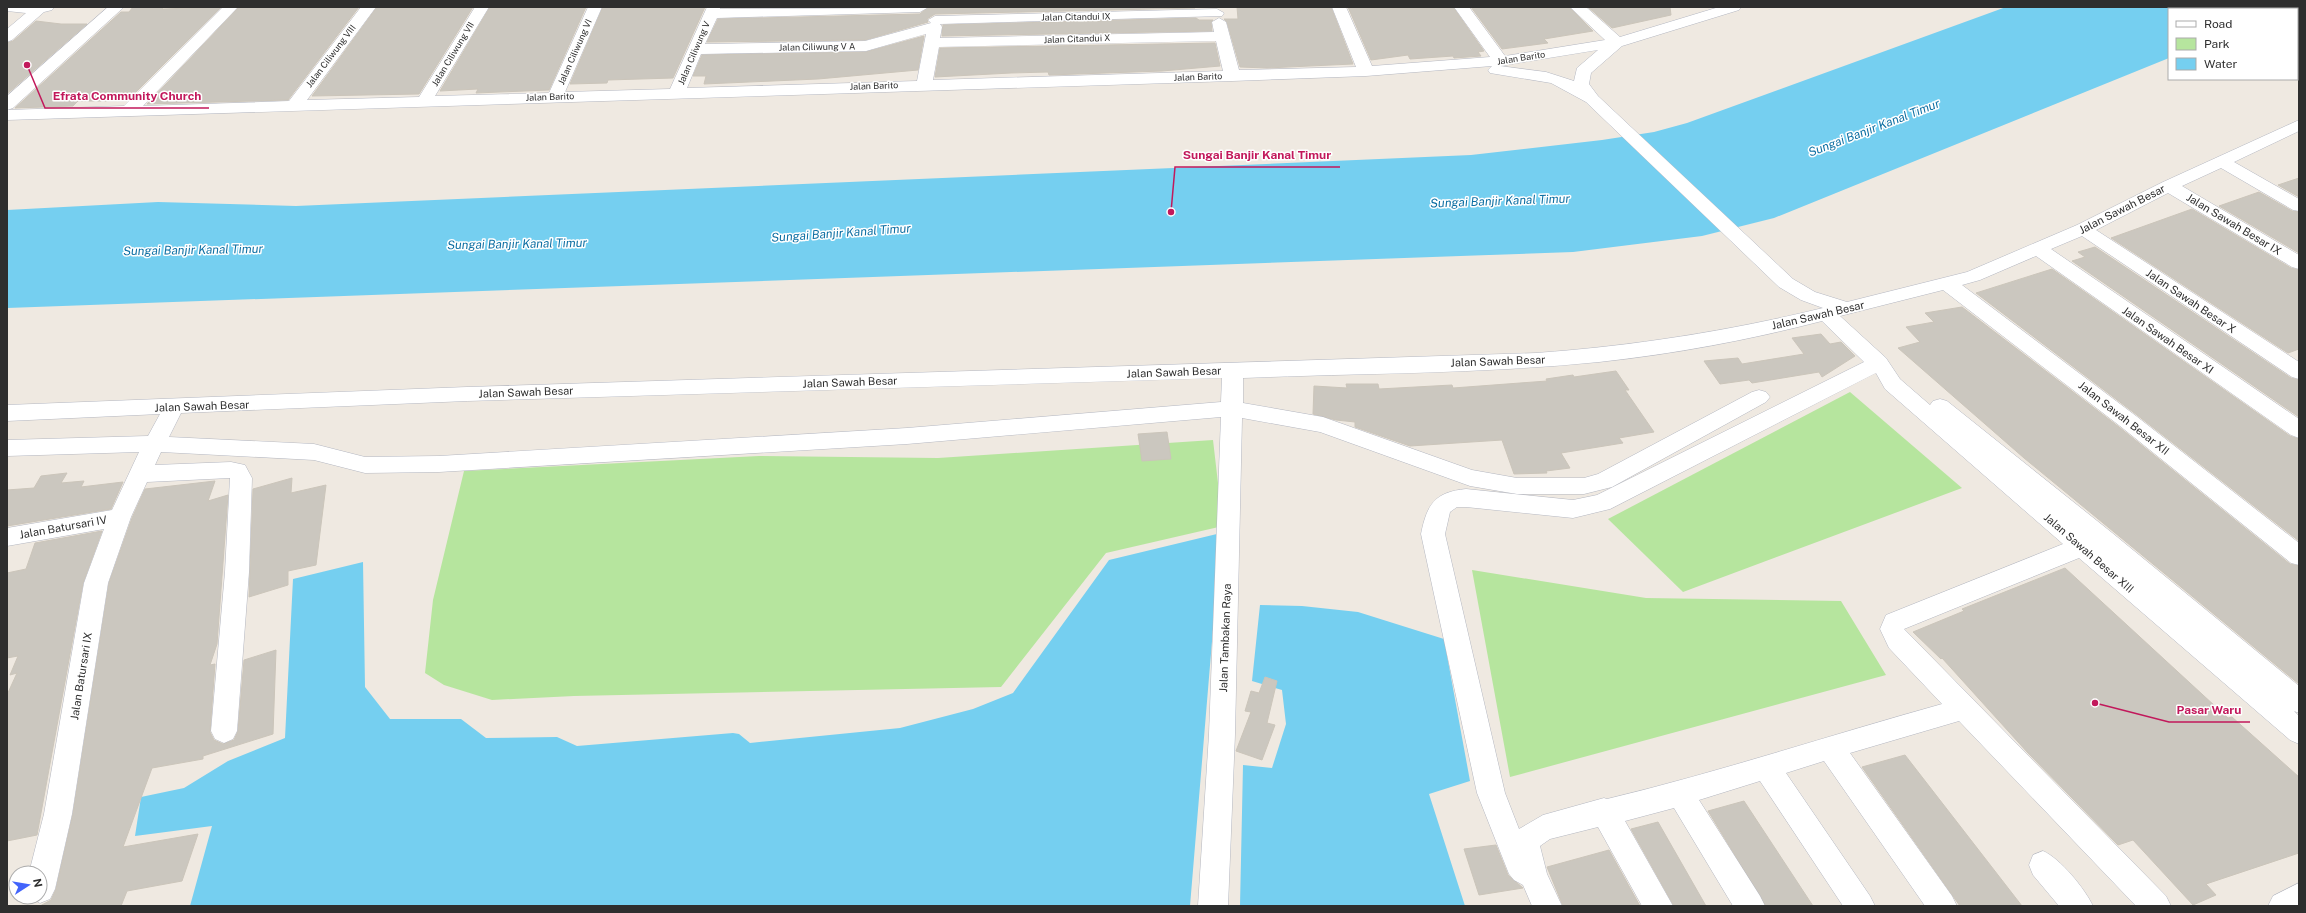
<svg xmlns="http://www.w3.org/2000/svg" width="2306" height="913" viewBox="0 0 2306 913" font-family="'Public Sans',sans-serif">
<style>
.green{fill:#b6e59e}
.water{fill:#75cff0}
.building{fill:#cbc7bf;stroke:#cbc5ba}
.lines{fill:none;stroke-linecap:round;stroke-linejoin:round}
.minor-casing{stroke:#b4b7c1;stroke-width:1}
.minor{fill:#fff;fill-rule:evenodd}
.labels{text-anchor:middle;stroke-width:3;stroke-linejoin:round;paint-order:stroke}
.far-street-label{font-size:9px;fill:#2e2e2e;stroke:#fff}
.street-label{font-size:11px;fill:#2e2e2e;stroke:#fff}
.water-label{font-size:12px;font-style:italic;fill:#0d6fa3;stroke:#fff}
.leader{fill:none;stroke:#c2185b;stroke-width:1.5}
.callout-dot{fill:#c2185b;stroke:#fff;stroke-width:1.5}
.callout-label{font-size:12px;text-anchor:middle;font-weight:bold;fill:#c2185b;stroke:#fff;stroke-width:3;stroke-linejoin:round;paint-order:stroke}
</style>
<rect width="100%" height="100%" fill="#efe9e1"/>
<g class="green">
<path d="M1850,392l112,96 -279,104 -75,-73z"/>
<path d="M1213,440l10,86 -117,27 -105,134 -427,9 -82,4 -48,-15 -19,-12 8,-73 31,-129 295,-15 179,2z"/>
<path d="M1472,570l174,28 195,3 45,74 -376,102z"/>
</g>
<g class="water">
<path d="M2006,7h289l-5,2h-121v49l-395,160 -72,18 -129,16 -1566,56v-98l151,-8 138,4 1175,-51 131,-15 52,-8 33,-9z"/>
<path d="M1221,533l-31,373h-1000l22,-80 -77,10 6,-39 43,-9 44,-27 57,-23 8,-159 70,-17 2,125 25,32h71l25,19 71,-1 20,9 156,-13 6,1 11,9 150,-15 73,-19 40,-16 96,-133z"/>
<path d="M1260,605l42,1 56,6 86,27 26,142 -41,13 36,112h-225l3,-141 29,3 14,-44 -4,-34 -30,-9z"/>
</g>
<g class="building">
<path d="M133,7h31l-2,2 59,-2 -94,94h-49l-5,5 -58,2 106,-96h8z"/>
<path d="M239,7h120l-71,93 -141,4z"/>
<path d="M377,7h96l-54,87 -107,2z"/>
<path d="M490,7h96l-37,83 -73,3 2,-4 -38,2z"/>
<path d="M603,7h102l-32,71 -65,2 -1,3 -37,1z"/>
<path d="M928,7h266l1,1 -260,6 -8,5 1,3 -63,18 -158,2 11,-23 202,-5z"/>
<path d="M1237,7h94l22,57 -86,4 -27,-1 -13,-45 -3,-3h14z"/>
<path d="M1348,7h105l31,44 -6,1 3,4 -27,2 -1,-2 -43,3 -2,-4 -37,5z"/>
<path d="M1471,7h98l24,24 -49,8 4,4 -46,6z"/>
<path d="M1588,7h82l1,8 -59,13z"/>
<path d="M1196,18l3,2h14l-2,2 1,9 -270,5 1,-11z"/>
<path d="M36,21l25,3h26l-80,70v-51l6,-2z"/>
<path d="M924,36l-6,34 -100,9 -114,5 2,-8h-13l9,-21 164,-3z"/>
<path d="M1215,43l5,23 -58,5 -113,4 -1,-3 -37,1 -76,4 5,-29z"/>
<path d="M2299,178v19l-21,-12z"/>
<path d="M2259,192l33,19 7,1v41l-80,-47z"/>
<path d="M2192,209l99,59 8,2v79l-11,4 -177,-115z"/>
<path d="M2095,247l196,131 8,2v37l-227,-156 13,-4 -7,-5z"/>
<path d="M2052,269l238,167 9,3v102l-162,-126 -161,-122z"/>
<path d="M1962,307l157,120 171,137 9,2v118l-275,-226 -126,-110 22,-6 -14,-15 28,-5 -9,-9z"/>
<path d="M1821,334l9,10 11,-2 14,14 -33,21 -3,-5 -67,11 -3,-3 -29,4 -16,-23 34,-3 4,6 62,-10 -12,-16z"/>
<path d="M1616,371l13,19h-4l29,42 -35,6 4,5 -62,10 9,15 -24,3 1,2 -33,1 -12,-34 -92,6 -55,-19v-5l-19,-2 -23,-6 1,-28 33,2 -1,-4h32l1,5 73,-4 1,3 94,-7 -1,-2 27,-4 1,2z"/>
<path d="M1167,432l4,27 -29,2 -4,-27z"/>
<path d="M67,473l-6,10 23,-2 -3,6 42,-5 -12,27 -104,17v-36l27,-2 7,-12z"/>
<path d="M292,478l-1,15 35,-8 -10,80 -28,6v14l-39,12 4,-108z"/>
<path d="M215,481l-7,20 20,-6 -11,149 -7,21 5,-1 -5,68 4,8 9,4 11,-4 4,-9 6,-71 32,-10 -3,84 -70,22v3l-51,9 -29,79 75,-13 -16,47 -55,10 -6,15h-81l11,-6 5,-11 17,-75 36,-231 23,-65 13,-29z"/>
<path d="M102,531l-19,52 -46,252 -30,6v-146l10,-22 -7,2 8,-19 -11,2v-85l19,-4 9,-26z"/>
<path d="M2065,568l163,150 4,-1 67,60v76l-93,31 10,11 -23,10 -60,-65 -15,5 -90,-92 -86,-95 -1,1 -28,-27 51,-21 -2,-2z"/>
<path d="M1265,677l12,4 -10,42 8,2 -13,35 -26,-9 15,-39 -6,-1 6,-20 8,2z"/>
<path d="M1905,755l117,151h-62l-98,-139z"/>
<path d="M1744,801l69,105h-47l-58,-95z"/>
<path d="M1658,822l48,84h-32l-43,-77z"/>
<path d="M1496,845l12,30 15,13 -44,7 -15,-46z"/>
<path d="M1609,850l31,56h-77l-16,-39z"/>
</g>
<g class="lines">
<defs>
<g id="minor">
<path d="M7,7h47l-2,3 -8,2 -32,28 -5,2v-13l19,-16 -19,-2z"/>
<path d="M108,7h16l-111,101 -6,2v-14z"/>
<path d="M223,7h15l-95,99 146,-5 72,-94h15l-69,93 112,-3 56,-90h14l-54,89 114,-3 39,-86h14l-37,85 105,-3 37,-82h14l-1,2 207,-1 -7,4 -203,6 -12,26 160,-3 66,-18 -3,-3 7,-4 282,-7 7,4 -2,3 -282,8 2,3 -2,11 274,-6 -2,-10 7,-4 7,4 13,48 117,-3 -24,-60h14l26,59 118,-9 -36,-50h15l36,49 100,-16 -35,-33h16l34,30 99,-30h22l-2,3 -117,36 -31,27 -2,11 9,12 195,183 22,13 32,10 120,-30 110,-47 86,-43 136,-62v11l-65,31 65,37v12l-6,-1 -72,-42 -39,18 117,69v14l-7,-2 -124,-74 -72,37 203,132v17l-7,-2 -210,-141 -31,13 248,170v19l-8,-3 -255,-179 -56,24 -18,5 174,131 163,127v22l-8,-2 -171,-137 -177,-136 -103,26 46,42 14,21 30,26 3,-4 7,-2 7,2 164,131 188,154v27l-5,-2 5,5v28l-9,-4 -211,-182 -175,71 262,267 5,10h-35l-177,-185 -109,32 102,143 5,10h-32l-101,-145 -38,12 84,123 5,10h-32l-83,-125 -61,19 61,96 5,10h-32l-59,-98 -49,13 48,85h-31l-44,-79 -48,12 -10,7 7,28 15,32h-30l-9,-21 -9,-5 -5,-6 -32,-81 -56,-259c6,-30 14,-42 45,-45l107,11 24,-5 267,-133 -42,-41c-73,19 -148,33 -223,41 -118,12 -238,11 -356,16v25l80,14 149,53 45,8h67l14,-4 154,-82 7,-2 7,2 4,5 -4,5 -154,85 -28,7h-67l-47,-8 -150,-54 -78,-14 -7,316 -7,172h-30l11,-172 12,-317 -314,27 -468,28 -74,1 -51,-13 -153,-8 -6,13 76,-3 14,3 7,13 -3,94 -12,159 -4,8 -9,4 -9,-4 -4,-8 14,-159 5,-94 -83,4 -16,35 -23,66 -36,231 -17,75 -5,10 -10,4 -11,-6h11v-24h-11l15,-59 40,-231 20,-54 -97,17v-18l105,-18 27,-58 -132,4v-16l141,-4 12,-22 -153,7v-16l460,-18 1069,-34c97,-7 193,-22 287,-45l-22,-8 -22,-13 -193,-185 -35,-19 -61,-10 -2,-3 4,-4 -126,10 -134,5 -1225,39v-10l117,-4zM926,34l-9,47 -230,7 14,-34 165,-3zM1216,41l7,30 -290,9 6,-33zM1598,50l-21,18 -3,13 -28,-9 -46,-6zM1876,373l9,16 178,155 -177,71 -6,14 9,19 53,56c-112,31 -222,68 -335,95l-3,-1 -61,17 -24,14 -14,-36 -60,-259 5,-22 7,-5h9l107,11 37,-9zM1222,378l-1,24 -314,26 -468,28 -74,1 -51,-13 -145,-7 12,-24 286,-12z"/>
<path d="M2043,851c17,7 42,38 50,55h-34l-26,-31 -4,-10 4,-10z"/>
<path d="M2299,883v23h-31l5,-10z"/>
</g>
</defs>
<use href="#minor" class="minor-casing"/>
<use href="#minor" class="minor"/>
</g>
<g class="labels">
<g class="far-street-label">
<text transform="translate(1076 17) rotate(-1)" y="3">Jalan Citandui IX</text>
<text transform="translate(1077 39) rotate(-2)" y="3">Jalan Citandui X</text>
<text transform="translate(817 47) rotate(-1)" y="3">Jalan Ciliwung V A</text>
<text transform="translate(575 52) rotate(-66)" y="3">Jalan Ciliwung VI</text>
<text transform="translate(694 53) rotate(-67)" y="3">Jalan Ciliwung V</text>
<text transform="translate(453 54) rotate(-59)" y="3">Jalan Ciliwung VII</text>
<text transform="translate(331 56) rotate(-53)" y="3">Jalan Ciliwung VIII</text>
<text transform="translate(1521 58) rotate(-9)" y="3">Jalan Barito</text>
<text transform="translate(1198 77) rotate(-2)" y="3">Jalan Barito</text>
<text transform="translate(874 86) rotate(-2)" y="3">Jalan Barito</text>
<text transform="translate(550 97) rotate(-2)" y="3">Jalan Barito</text>
</g>
<g class="street-label">
<text transform="translate(2122 209) rotate(-27)" y="4">Jalan Sawah Besar</text>
<text transform="translate(2234 224) rotate(31)" y="4">Jalan Sawah Besar IX</text>
<text transform="translate(2191 301) rotate(34)" y="4">Jalan Sawah Besar X</text>
<text transform="translate(1818 315) rotate(-13)" y="4">Jalan Sawah Besar</text>
<text transform="translate(2168 340) rotate(35)" y="4">Jalan Sawah Besar XI</text>
<text transform="translate(1498 361) rotate(-2)" y="4">Jalan Sawah Besar</text>
<text transform="translate(1174 372) rotate(-2)" y="4">Jalan Sawah Besar</text>
<text transform="translate(850 382) rotate(-2)" y="4">Jalan Sawah Besar</text>
<text transform="translate(526 392) rotate(-2)" y="4">Jalan Sawah Besar</text>
<text transform="translate(202 406) rotate(-2)" y="4">Jalan Sawah Besar</text>
<text transform="translate(2124 418) rotate(38)" y="4">Jalan Sawah Besar XII</text>
<text transform="translate(63 527) rotate(-10)" y="4">Jalan Batursari IV</text>
<text transform="translate(2089 553) rotate(41)" y="4">Jalan Sawah Besar XIII</text>
<text transform="translate(1225 638) rotate(-88)" y="4">Jalan Tambakan Raya</text>
<text transform="translate(81 676) rotate(-81)" y="4">Jalan Batursari IX</text>
</g>
<g class="water-label">
<text transform="translate(1874 128) rotate(-21)" y="4">Sungai Banjir Kanal Timur</text>
<text transform="translate(1500 201) rotate(-2)" y="4">Sungai Banjir Kanal Timur</text>
<text transform="translate(841 233) rotate(-4)" y="4">Sungai Banjir Kanal Timur</text>
<text transform="translate(517 244) rotate(-1)" y="4">Sungai Banjir Kanal Timur</text>
<text transform="translate(193 250) rotate(-1)" y="4">Sungai Banjir Kanal Timur</text>
</g>
</g>
<path class="leader" d="M27 65L45 108H209M1171 212L1175 167H1340M2095 703L2169 722H2250"/>
<g class="callout-dot">
<circle cx="27" cy="65" r="4"/>
<circle cx="1171" cy="212" r="4"/>
<circle cx="2095" cy="703" r="4"/>
</g>
<g class="callout-label">
<text x="127" y="100">Efrata Community Church</text>
<text x="1257" y="159">Sungai Banjir Kanal Timur</text>
<text x="2209" y="714">Pasar Waru</text>
</g>
<rect width="2306" height="913" fill="none" stroke="#2e2e2e" stroke-width="16"/>
<rect x="2168" y="8" width="130" height="72" fill="#ffffff" stroke="#ababab"/>
<rect x="2176" y="21" width="20" height="6" fill="#ffffff" stroke="#ababab"/>
<text x="2204" y="28" font-size="12" fill="#2e2e2e">Road</text>
<rect x="2176" y="38" width="20" height="12" fill="#b6e59e" stroke="#ababab"/>
<text x="2204" y="48" font-size="12" fill="#2e2e2e">Park</text>
<rect x="2176" y="58" width="20" height="12" fill="#75cff0" stroke="#ababab"/>
<text x="2204" y="68" font-size="12" fill="#2e2e2e">Water</text>
<g transform="translate(28 885) rotate(78)"><circle r="19" fill="#ffffff" stroke="#ababab"/>
<path d="M0-3L7 15L0 10L-7 15Z" fill="#4264fb"/>
<text y="-6" font-size="11" font-weight="bold" text-anchor="middle" fill="#2e2e2e">N</text>
</g>
</svg>
